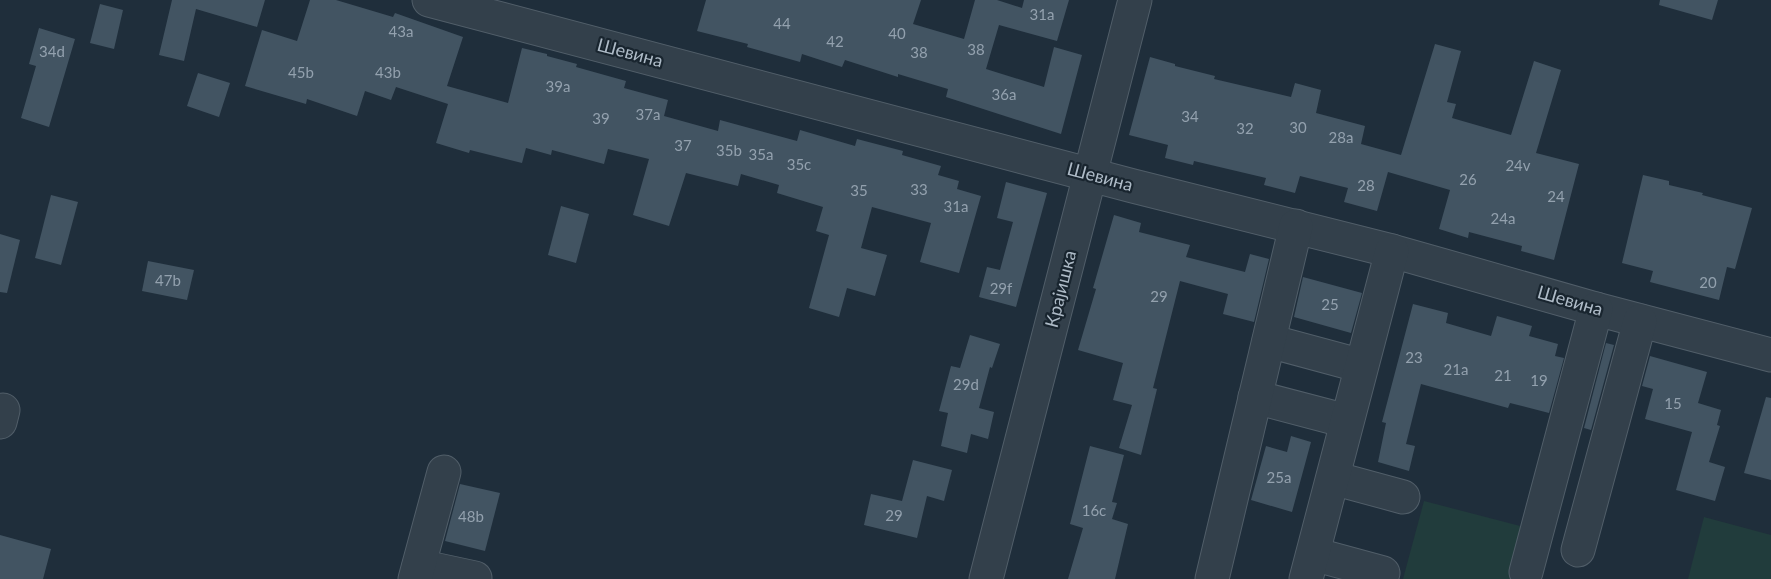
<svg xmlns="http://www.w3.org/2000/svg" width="1771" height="579" viewBox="0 0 1771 579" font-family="Lato,sans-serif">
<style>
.green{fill:#213c3c}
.building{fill:#425462}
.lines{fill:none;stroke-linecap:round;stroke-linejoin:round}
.minor-casing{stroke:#515e69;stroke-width:35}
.minor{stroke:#33404b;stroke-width:33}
.labels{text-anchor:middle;stroke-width:4.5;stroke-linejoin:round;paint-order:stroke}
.number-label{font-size:15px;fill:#93a1ae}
.street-label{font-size:18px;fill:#aebbc7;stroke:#19252f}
</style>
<rect width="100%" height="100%" fill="#1f2e3b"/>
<g class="green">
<path d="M1424,501l104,27 -14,51h-111z"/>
<path d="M1704,517l67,18v44h-83z"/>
</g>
<g class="building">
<path d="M172,0h93l-8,27 -61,-18 -12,52 -25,-6z"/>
<path d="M310,0h26l57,17 2,-4 68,24 -16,49 61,17 14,-55 25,6v2l30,8 -1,3 50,14 -2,7 44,12 -4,16 54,15 2,-11 77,21 3,-11 55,16 2,-7 46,12 -1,4 39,11 -3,9 21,6 -2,8 24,7 -22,77 -39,-11 11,-39 -59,-16 -11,41 26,7 -12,41 -28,-8 -8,29 -30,-9 20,-73 -13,-4 7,-24 -46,-14 2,-8 -38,-11 -3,12 -52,-13 -17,53 -36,-11 16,-56 -41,-10 -4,15 -52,-14 -1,5 -25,-7 -4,15 -52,-13 -1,3 -33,-10 12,-39 -52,-17 -5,13 -26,-9 -8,25 -50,-17 -1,5 -61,-18 17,-56 35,11z"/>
<path d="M706,0h215l-8,24 51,15 11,-39h22l25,8 2,-8h45l-12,41 -58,-16 -13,44 58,18 10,-40 28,8 -21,79 -115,-37 2,-8 -50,-15v3l-53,-17 -3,7 -40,-13 -2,8 -53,-15 1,-3 -51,-13z"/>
<path d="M1660,0h58l-6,20 -53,-15z"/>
<path d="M100,4l23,6 -9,39 -24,-6z"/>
<path d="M39,28l36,11 -26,88 -28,-9 15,-52 -7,-2z"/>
<path d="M1435,44l26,7 -14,51 9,2 -4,14 59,17 23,-74 27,9 -25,83 43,11 -25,96 -33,-9 1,-5 -53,-14 -1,6 -29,-9 11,-39 -62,-18 -11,39 -33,-9 4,-14 -48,-12 -5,17 -31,-8 2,-7 -72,-17 -1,4 -28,-7 3,-13 -39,-10 21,-78 25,7v2l40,10 -1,3 77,18 4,-14 26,7 -5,23 49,13 -4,18 40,11z"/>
<path d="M198,73l32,10 -11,34 -32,-11z"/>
<path d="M1643,175l26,6v4l34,8 -1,2 50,13 -17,61 -8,-2 -8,33 -69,-18 3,-11 -31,-8z"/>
<path d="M1006,182l41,11 -31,114 -37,-10 8,-30 13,3 13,-48 -16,-4z"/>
<path d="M51,195l27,7 -17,63 -26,-7z"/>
<path d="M561,206l28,8 -13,49 -28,-8z"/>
<path d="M1114,215l27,8 -2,9 51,13 -4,12 59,15 5,-18 19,5 -15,63 -31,-8 5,-20 -48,-13 -27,107 4,1 -16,66 -22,-7 13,-43 -19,-5 10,-37 -45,-13 18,-61 -3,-1z"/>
<path d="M0,234l20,6 -13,53 -7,-1z"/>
<path d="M148,261l46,9 -7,30 -45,-9z"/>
<path d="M1303,277l59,16 -11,40 -57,-16z"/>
<path d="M1413,304l35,9 -2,10 45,13 6,-20 35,10 -3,10 29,8 -3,12 9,2 -15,55 -39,-10 -2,5 -87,-24 -15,60 9,2 -6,25 -31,-9 8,-39 -4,-1z"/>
<path d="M970,335l30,9 -8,24 -2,-1 -11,41 15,4 -6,27 -17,-5 -4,19 -26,-7 7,-33 -9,-2 12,-45 9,2z"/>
<path d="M1606,343l8,2 -23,85 -7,-2z"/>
<path d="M1650,356l57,16 -9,31 23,7 -4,15 3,1 -11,36 16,5 -10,34 -39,-11 16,-58 -47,-13 8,-30 -11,-3z"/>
<path d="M1766,397l5,1v82l-27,-7z"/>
<path d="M1291,436l20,6 -19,70 -41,-12 15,-54 21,6z"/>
<path d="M1090,446l34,9 -12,47 5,1 -5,16 16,5 -13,55h-47l15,-51 -13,-4z"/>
<path d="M913,460l39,10 -8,31 -17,-5 -10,42 -53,-13 7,-31 31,7z"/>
<path d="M460,484l40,9 -15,58 -40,-10z"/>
<path d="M0,535l51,14 -8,30h-43z"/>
</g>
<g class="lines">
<defs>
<g id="minor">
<path d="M429,0l704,186 259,65 204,58 175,46"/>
<path d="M1269,341l78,21"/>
<path d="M1255,397l80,21"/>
<path d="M0,422l3,-12"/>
<path d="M1333,478l70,19"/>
<path d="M1578,550l62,-229"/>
<path d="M1313,554l70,19"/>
<path d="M419,566l56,12"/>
<path d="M1526,572l70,-263"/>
<path d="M415,579l29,-107"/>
<path d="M986,579l149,-579"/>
<path d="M1212,579l84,-353"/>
<path d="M1306,579l86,-328"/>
</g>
</defs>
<use href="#minor" class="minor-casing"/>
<use href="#minor" class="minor"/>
</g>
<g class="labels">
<g class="number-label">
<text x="1042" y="20">31a</text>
<text x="782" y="29">44</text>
<text x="401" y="37">43a</text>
<text x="897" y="39">40</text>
<text x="835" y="47">42</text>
<text x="976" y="55">38</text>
<text x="52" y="57">34d</text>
<text x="919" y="58">38</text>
<text x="301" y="78">45b</text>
<text x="388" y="78">43b</text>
<text x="558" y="92">39a</text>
<text x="1004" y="100">36a</text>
<text x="648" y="120">37a</text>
<text x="1190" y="122">34</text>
<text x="601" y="124">39</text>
<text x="1298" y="133">30</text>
<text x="1245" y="134">32</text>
<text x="1341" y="143">28a</text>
<text x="683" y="151">37</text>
<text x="729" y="156">35b</text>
<text x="761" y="160">35a</text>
<text x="799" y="170">35c</text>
<text x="1518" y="171">24v</text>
<text x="1468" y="185">26</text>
<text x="1366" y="191">28</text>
<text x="919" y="195">33</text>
<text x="859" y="196">35</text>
<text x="1556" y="202">24</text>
<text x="956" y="212">31a</text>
<text x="1503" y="224">24a</text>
<text x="168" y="286">47b</text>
<text x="1708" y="288">20</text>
<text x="1001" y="294">29f</text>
<text x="1159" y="302">29</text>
<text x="1330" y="310">25</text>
<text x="1414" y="363">23</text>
<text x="1456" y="375">21a</text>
<text x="1503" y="381">21</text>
<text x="1539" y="386">19</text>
<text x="966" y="390">29d</text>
<text x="1673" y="409">15</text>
<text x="1279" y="483">25a</text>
<text x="1094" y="516">16c</text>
<text x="894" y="521">29</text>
<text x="471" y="522">48b</text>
</g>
<g class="street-label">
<text transform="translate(630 53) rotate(15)" y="6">Шевина</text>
<text transform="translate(1100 177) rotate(15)" y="6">Шевина</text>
<text transform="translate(1061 289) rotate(-76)" y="6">Крајишка</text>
<text transform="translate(1570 301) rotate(16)" y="6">Шевина</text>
</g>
</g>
</svg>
